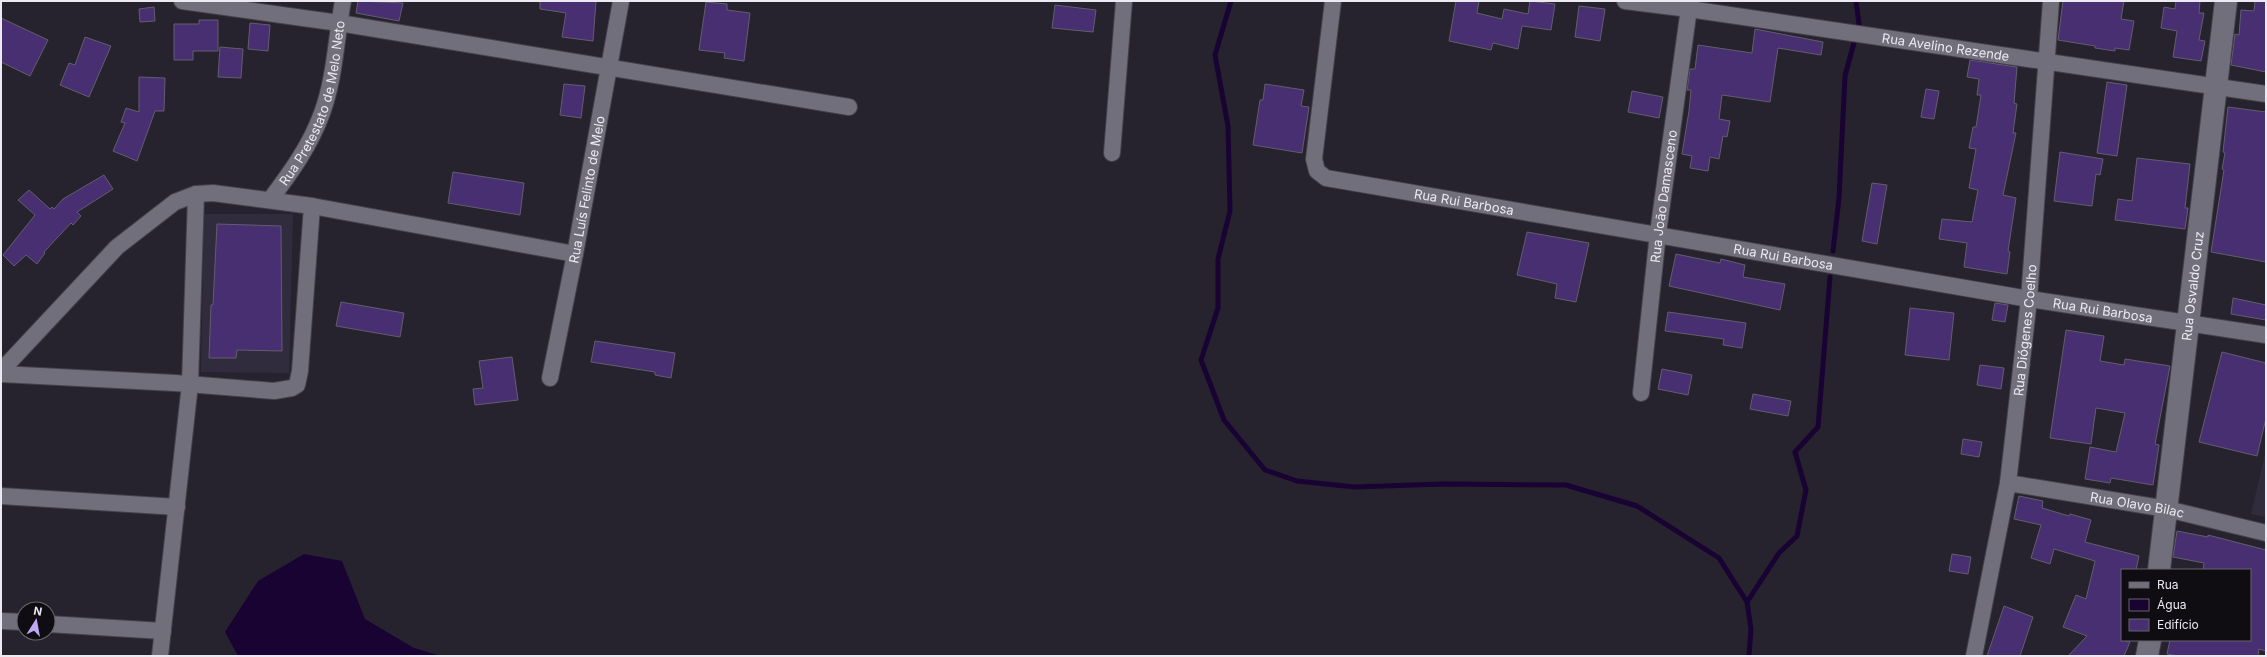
<svg xmlns="http://www.w3.org/2000/svg" width="2267" height="657" viewBox="0 0 2267 657" font-family="Inter,sans-serif">
<style>
.built{fill:#312c3d}
.water{fill:#180333}
.lines{fill:none;stroke-linecap:round;stroke-linejoin:round}
.stream{stroke:#180333;stroke-width:5}
.building{fill:#472f72;stroke:#625e6c}
.street-casing{stroke:#44414b;stroke-width:18}
.secondary-casing{stroke:#44414b;stroke-width:24}
.street{stroke:#726f7c;stroke-width:16}
.secondary{stroke:#726f7c;stroke-width:22}
.labels{text-anchor:middle;stroke-width:4;stroke-linejoin:round;paint-order:stroke}
.street-label{font-size:13px;fill:#ebe9f1;stroke:#0f0d12}
</style>
<rect width="100%" height="100%" fill="#26232e"/>
<g class="built">
<path d="M204,214h89l-4,159 -88,-1z"/>
<path d="M2266,450v67l-15,-3z"/>
</g>
<path class="water" d="M304,554l38,7 23,58 49,29 27,8h-203l-13,-24 33,-51z"/>
<g class="lines">
<g class="stream">
<path d="M1231,1l-16,54 13,71 2,85 -12,48v49l-17,52 23,60 41,50 32,11 58,6 88,-3 123,1 71,21 82,52 28,44"/>
<path d="M1833,251l6,-53 6,-122 14,-52 -3,-23"/>
<path d="M1749,656l2,-27 -4,-27 32,-49 18,-17 9,-46 -11,-38 23,-25 12,-150"/>
</g>
</g>
<g class="building">
<path d="M358,1l45,2 -4,18 -43,-8z"/>
<path d="M540,1h56l-3,40 -31,-4 4,-24 -26,-4z"/>
<path d="M1456,1h23l-2,12 25,6 2,-10 24,5 2,-13 25,3 -4,26 -29,-4 -4,23 -25,-6 -2,7 -42,-9z"/>
<path d="M2063,1h61l-3,18 13,2 -5,29 -14,-2v3l-20,-3v-2l-37,-6z"/>
<path d="M2176,1h24l-1,12h5l-5,27 6,1 -4,20 -28,-4 4,-26 -16,-3 3,-21 11,2z"/>
<path d="M2255,1h11v71l-35,-7 4,-31 4,1 2,-25 13,1z"/>
<path d="M706,2l21,2v6l23,3 -6,48 -20,-3 1,-5 -26,-3z"/>
<path d="M1055,5l41,5 -3,22 -41,-4z"/>
<path d="M1579,6l26,3 -5,32 -25,-4z"/>
<path d="M154,7l1,14 -15,1 -1,-13z"/>
<path d="M1,18l47,22 -18,36 -29,-14z"/>
<path d="M199,20h19v31h-25v9h-19v-36h25z"/>
<path d="M250,23l20,2 -2,26 -20,-2z"/>
<path d="M1755,29l68,13 -2,13 -43,-7 -8,54 -48,-7 -3,24 11,2 -3,16 -4,-1 -4,23 -9,-2 -2,14 -18,-3 2,-12 -10,-2 7,-43 2,-21h-4l3,-21h5l3,-24 54,8z"/>
<path d="M85,37l26,9 -22,51 -29,-12 9,-22 6,2z"/>
<path d="M220,47l23,2 -2,29 -23,-1z"/>
<path d="M1970,60l47,7 -3,36 3,1 -4,29h3l-13,62 13,3 -8,53 2,1 -3,22 -43,-7 3,-24 -28,-4 3,-20 30,3 6,-32 -9,-2 7,-39 -7,-1 4,-21h3l5,-32h-4l2,-16 -12,-2z"/>
<path d="M139,77l26,1 -1,33h-9l-18,50 -24,-10 12,-28 -4,-1 5,-14 13,4z"/>
<path d="M2107,82l20,3 -10,71 -20,-3z"/>
<path d="M564,84l21,2 -4,32 -21,-3z"/>
<path d="M1265,84l39,6 -3,16 8,1 -7,46 -49,-8 7,-45h3z"/>
<path d="M1926,89l13,2 -5,28 -13,-2z"/>
<path d="M1632,91l31,6 -4,21 -31,-6z"/>
<path d="M2228,107l38,5v150l-55,-10 13,-82 -2,-1 3,-16 -2,-1z"/>
<path d="M2060,152l43,7 -3,16 -4,-1 -4,32 -38,-5z"/>
<path d="M2137,158l53,6 -5,44h3l-3,21 -70,-9 3,-21 14,2z"/>
<path d="M453,172l71,11 -4,32 -72,-12z"/>
<path d="M104,175l9,14 -36,23 4,4 -8,9 -2,-2 -27,29 1,1 -8,11 -11,-9 -12,11 -11,-11 32,-40 -17,-15 11,-10 21,19 2,-2 2,2 9,-10z"/>
<path d="M1872,183l15,2 -10,59 -15,-3z"/>
<path d="M217,224l64,2 1,125 -45,-1 -1,8h-27l2,-53h2z"/>
<path d="M1527,232l62,11 -13,59 -21,-4 2,-14 -40,-9z"/>
<path d="M1676,254l44,9 1,-4 24,6 -2,12 42,7 -5,26 -111,-24z"/>
<path d="M2233,298l33,7v15l-35,-6z"/>
<path d="M341,302l63,11 -4,24 -64,-11z"/>
<path d="M1995,303l13,2 -3,17 -13,-2z"/>
<path d="M1910,308l44,5 -5,47 -44,-5z"/>
<path d="M1668,312l78,11 -4,25 -19,-3 1,-6 -59,-8z"/>
<path d="M2066,330l38,6 -4,25 24,4 1,-6 45,7 -15,78 4,1 -6,40 -42,-7 -1,5 -25,-4 5,-32 26,5 9,-39 -29,-5 -5,36 -41,-6z"/>
<path d="M595,341l80,12 -4,25 -16,-3v-3l-64,-10z"/>
<path d="M2222,352l44,11v55l-9,38 -58,-14z"/>
<path d="M512,357l6,43 -43,5 -2,-16 10,-1 -4,-27z"/>
<path d="M1980,365l24,3 -3,21 -24,-4z"/>
<path d="M1662,369l30,6 -4,20 -30,-6z"/>
<path d="M1753,394l38,7 -3,15 -38,-7z"/>
<path d="M1963,439l19,3 -3,15 -18,-3z"/>
<path d="M2019,496l24,5 -1,7 27,8 1,-2 21,6 -6,22 54,14 -3,14h-14v70l8,2 -6,14h-56l19,-20 -24,-9 13,-32 10,4 9,-38 -41,-12 -4,15 -19,-6 10,-33 -27,-6z"/>
<path d="M2177,531l31,6v-2l58,15v101l-7,-2 -1,7h-80l-11,-2 3,-14h80v-70h-47l1,-7 -31,-6z"/>
<path d="M1952,554l19,3 -3,17 -19,-3z"/>
<path d="M2004,606l29,11 -13,39h-33z"/>
</g>
<g class="lines">
<defs>
<g id="street">
<path d="M182,1l157,22 510,84"/>
<path id="s1" d="M1333,1l-19,158 3,12 9,7 703,121 237,36"/>
<path id="s2" d="M1625,1l64,8 577,85"/>
<path d="M1112,153l12,-152"/>
<path id="s3" d="M270,200c21,-28 40,-54 52,-87 13,-35 14,-75 21,-112"/>
<path d="M1,371l116,-124 58,-45 21,-8 17,-1 99,13 263,48"/>
<path d="M1,374l174,9 99,8 18,-3 5,-3 3,-14 12,-165"/>
<path id="s4" d="M550,378l25,-124 46,-253"/>
<path id="s5" d="M1641,393l17,-160 32,-232"/>
<path id="s6" d="M2008,483l159,26 99,24"/>
<path d="M1,496l176,11"/>
<path d="M1,621l23,1"/>
<path d="M48,624l115,7"/>
<path d="M160,656l30,-272 6,-190"/>
<path id="s7" d="M1974,656l34,-173 21,-184 22,-298"/>
</g>
<g id="secondary">
<path id="s8" d="M2159,570l67,-569"/>
<path d="M2147,656l3,-16"/>
</g>
</defs>
<use href="#street" class="street-casing"/>
<use href="#secondary" class="secondary-casing"/>
<use href="#street" class="street"/>
<use href="#secondary" class="secondary"/>
</g>
<g class="labels">
<g class="street-label">
<text dy="5" stroke="none"><textPath href="#s2" startOffset="324">Rua Avelino Rezende</textPath></text>
<text dy="5" stroke="none"><textPath href="#s3" startOffset="108">Rua Pretestato de Melo Neto</textPath></text>
<text dy="5" stroke="none"><textPath href="#s4" startOffset="192">Rua Luís Felinto de Melo</textPath></text>
<text dy="5" stroke="none"><textPath href="#s5" startOffset="198">Rua João Damasceno</textPath></text>
<text dy="5" stroke="none"><textPath href="#s1" startOffset="323">Rua Rui Barbosa</textPath></text>
<text dy="5" stroke="none"><textPath href="#s1" startOffset="647">Rua Rui Barbosa</textPath></text>
<text dy="5" stroke="none"><textPath href="#s8" startOffset="286">Rua Osvaldo Cruz</textPath></text>
<text dy="5" stroke="none"><textPath href="#s1" startOffset="971">Rua Rui Barbosa</textPath></text>
<text dy="5" stroke="none"><textPath href="#s7" startOffset="330">Rua Diógenes Coelho</textPath></text>
<text dy="5" stroke="none"><textPath href="#s6" startOffset="131">Rua Olavo Bilac</textPath></text>
</g>
</g>
<rect width="2267" height="657" fill="none" stroke="#ebe9f1" stroke-width="4"/>
<rect x="2121" y="569" width="130" height="72" fill="#0f0d12" stroke="#67656b"/>
<rect x="2129" y="582" width="20" height="6" fill="#726f7c" stroke="#67656b"/>
<text x="2157" y="589" font-size="12" fill="#ebe9f1">Rua</text>
<rect x="2129" y="599" width="20" height="12" fill="#180333" stroke="#67656b"/>
<text x="2157" y="609" font-size="12" fill="#ebe9f1">Água</text>
<rect x="2129" y="619" width="20" height="12" fill="#472f72" stroke="#67656b"/>
<text x="2157" y="629" font-size="12" fill="#ebe9f1">Edifício</text>
<g transform="translate(36 621) rotate(11)"><circle r="19" fill="#0f0d12" stroke="#67656b"/>
<path d="M0-3L7 15L0 10L-7 15Z" fill="#bfa9f4"/>
<text y="-6" font-size="11" font-weight="bold" text-anchor="middle" fill="#ebe9f1">N</text>
</g>
</svg>
